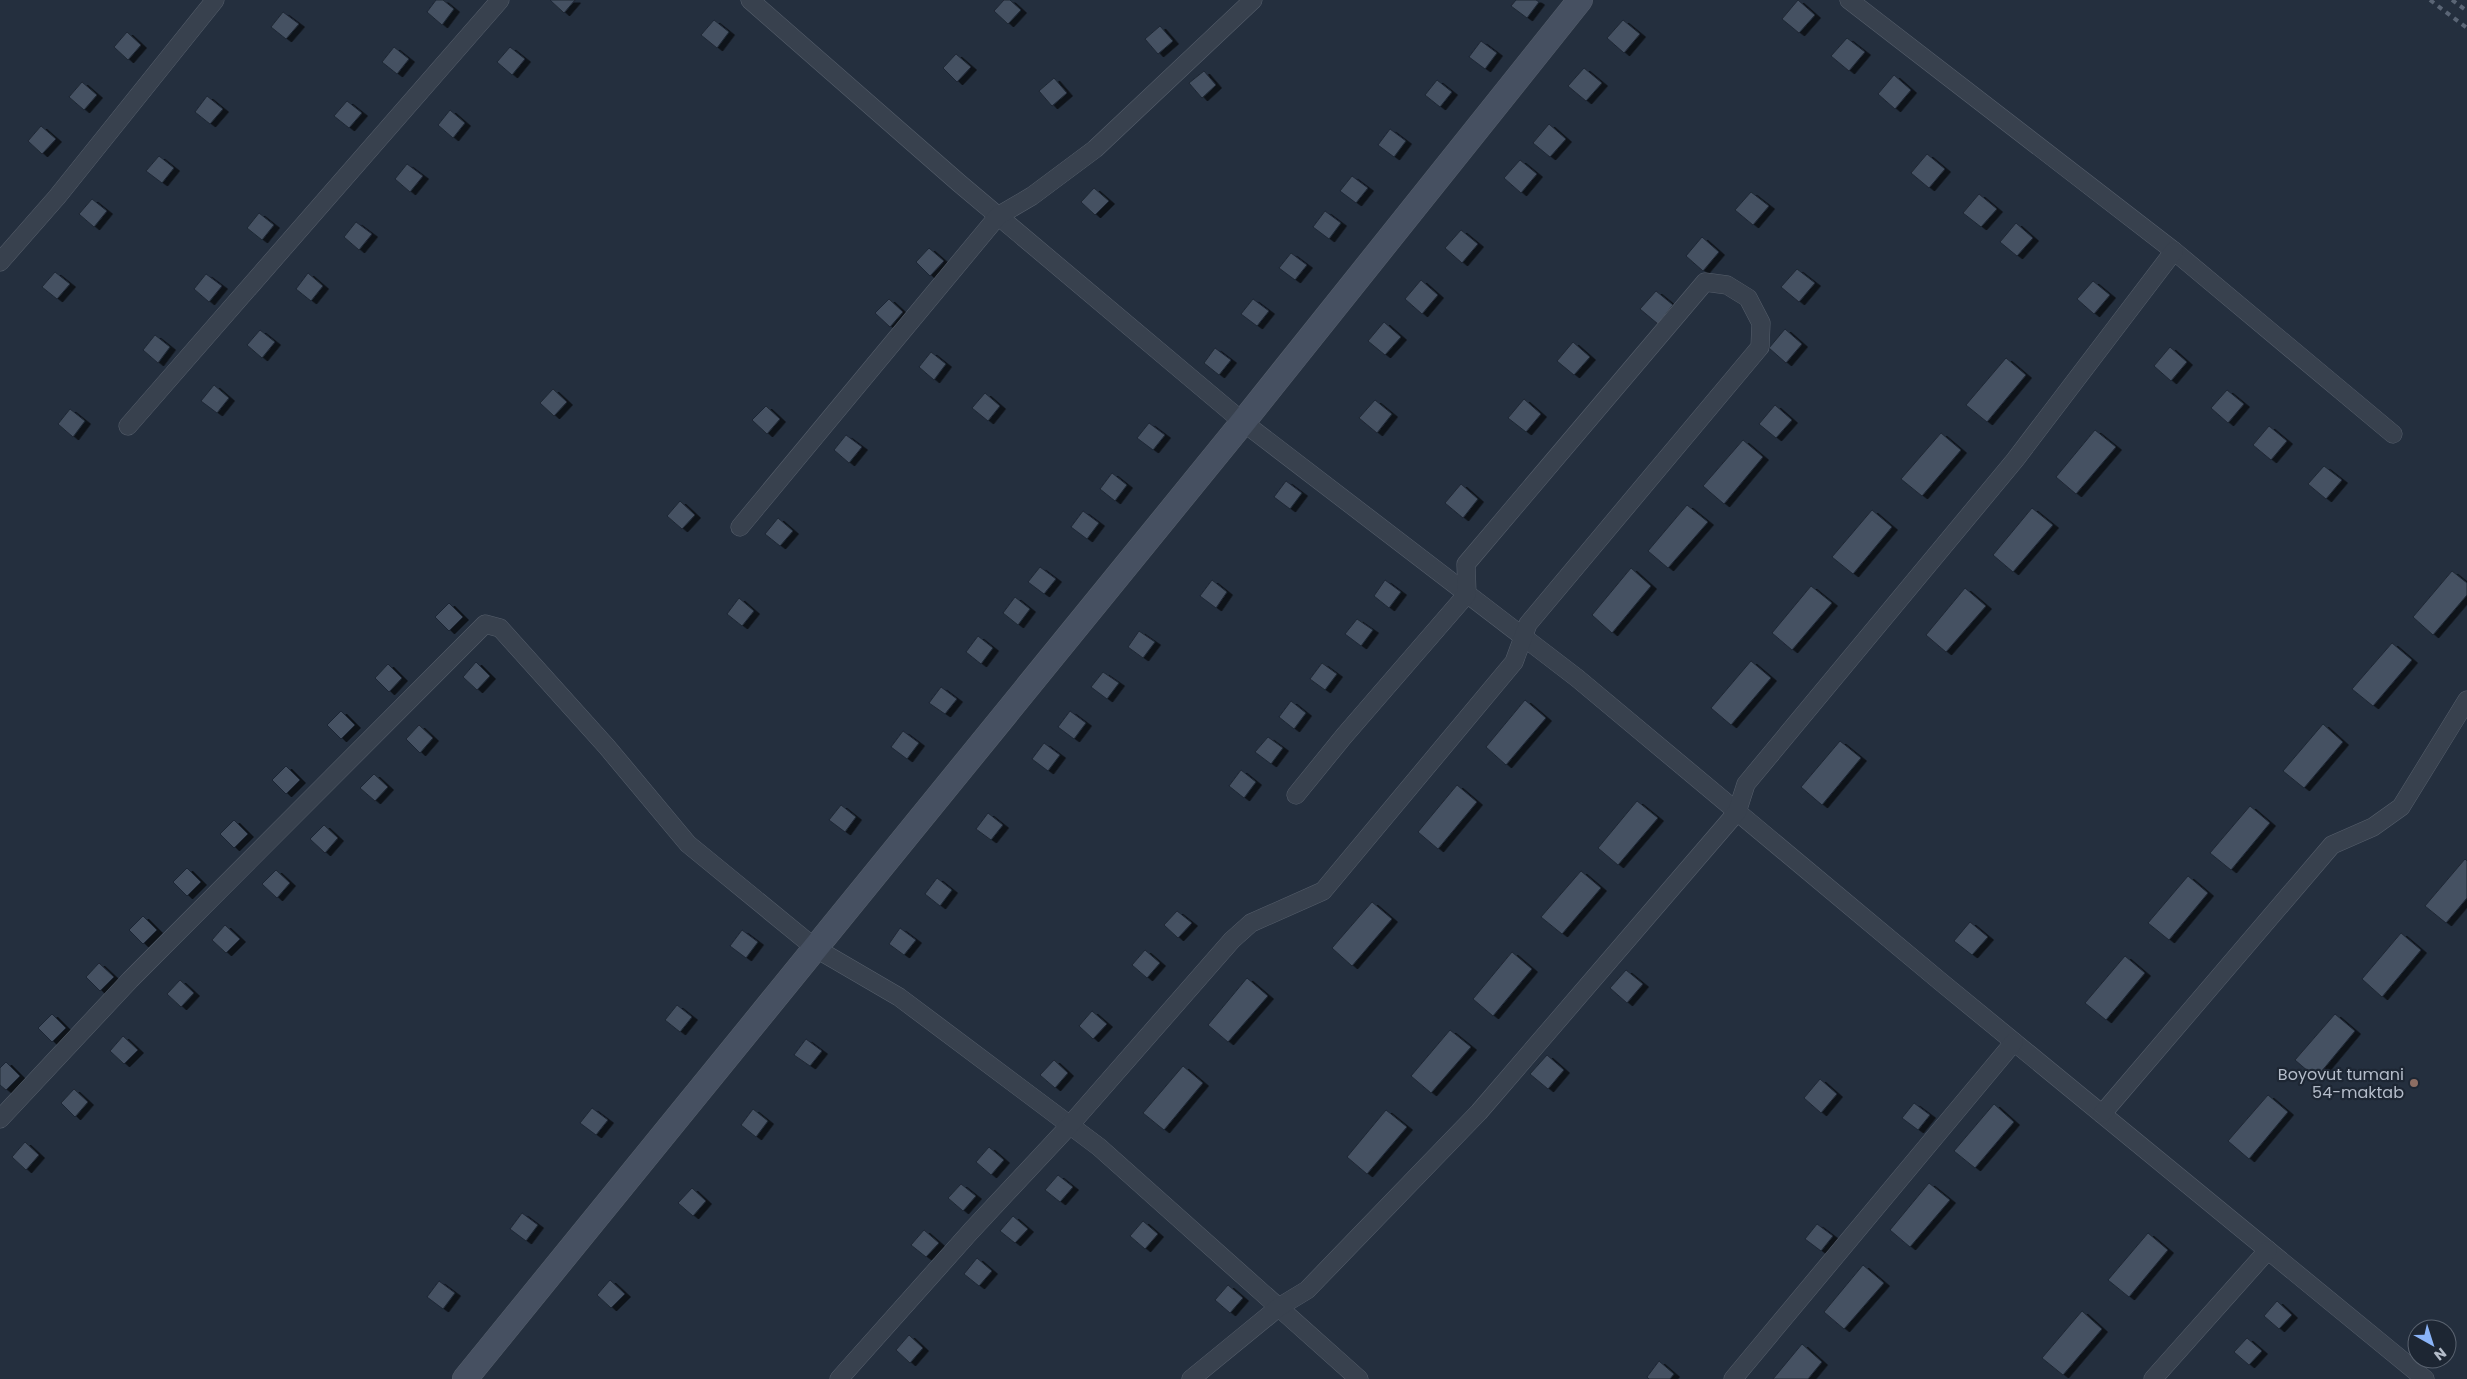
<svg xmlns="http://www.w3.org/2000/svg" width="2467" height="1379" viewBox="0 0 2467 1379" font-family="Poppins,sans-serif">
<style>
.building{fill:#455162;stroke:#1f2835;filter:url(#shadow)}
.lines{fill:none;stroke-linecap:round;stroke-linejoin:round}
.minor-casing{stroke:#565f6c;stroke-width:19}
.secondary-casing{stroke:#565f6c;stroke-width:26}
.minor{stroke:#38414e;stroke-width:18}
.secondary{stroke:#465061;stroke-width:25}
.rail{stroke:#5a6575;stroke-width:4;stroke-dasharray:5 5;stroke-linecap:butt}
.education-dot{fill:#8d6e63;stroke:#1d2633;stroke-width:2}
.labels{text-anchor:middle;stroke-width:4.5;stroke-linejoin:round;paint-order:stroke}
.poi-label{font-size:16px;fill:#b4bcc9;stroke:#1d2633;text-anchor:end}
</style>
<defs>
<filter id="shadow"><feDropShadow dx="5.5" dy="3" stdDeviation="0" flood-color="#0009"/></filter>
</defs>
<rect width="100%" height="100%" fill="#242f3e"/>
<g class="building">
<path d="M436,0h7l11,9 -12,16 -15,-13z"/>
<path d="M550,0h25l-11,13z"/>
<path d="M1004,0h6l11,10 -13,14 -14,-13z"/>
<path d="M1516,0h20l3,2 -12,16 -16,-12z"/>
<path d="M1798,0l17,15 -16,18 -17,-14z"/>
<path d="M283,12l16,12 -13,15 -15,-12z"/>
<path d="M714,20l15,12 -12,16 -16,-13z"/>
<path d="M1623,20l17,14 -16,19 -17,-15z"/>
<path d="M1160,26l13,15 -15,13 -13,-15z"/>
<path d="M127,32l14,13 -13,15 -14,-13z"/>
<path d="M1847,38l18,14 -16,19 -18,-15z"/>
<path d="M1481,41l16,12 -12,16 -16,-12z"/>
<path d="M394,47l15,12 -12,15 -15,-12z"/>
<path d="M510,47l15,12 -13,16 -15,-13z"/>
<path d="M956,54l15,13 -14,15 -14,-14z"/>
<path d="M1584,68l18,15 -16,18 -18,-15z"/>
<path d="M1204,71l12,14 -14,13 -13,-15z"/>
<path d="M1894,75l17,15 -16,19 -17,-15z"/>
<path d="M1054,78l13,15 -15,13 -13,-15z"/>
<path d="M1437,80l15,12 -12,15 -15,-12z"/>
<path d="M82,82l15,13 -13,15 -15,-13z"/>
<path d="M207,96l16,13 -13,15 -15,-12z"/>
<path d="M347,101l15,12 -13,15 -15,-12z"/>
<path d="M450,110l15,13 -12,15 -15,-13z"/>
<path d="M1549,124l17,15 -16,18 -17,-14z"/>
<path d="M41,126l15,13 -14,15 -14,-13z"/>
<path d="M1390,129l16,12 -12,16 -16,-12z"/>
<path d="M1927,154l18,15 -16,19 -18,-15z"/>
<path d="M159,156l15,12 -12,15 -16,-12z"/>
<path d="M1520,160l17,14 -16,19 -17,-15z"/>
<path d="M407,164l16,12 -13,16 -15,-13z"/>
<path d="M1352,176l16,12 -12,15 -16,-12z"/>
<path d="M1094,188l15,13 -14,14 -14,-13z"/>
<path d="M1751,192l18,14 -16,19 -18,-15z"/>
<path d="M1979,194l18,15 -16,18 -18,-14z"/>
<path d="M92,199l15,12 -13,16 -15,-13z"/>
<path d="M1325,211l16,12 -12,16 -16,-12z"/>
<path d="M259,213l15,12 -12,15 -15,-12z"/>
<path d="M356,222l16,12 -13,16 -15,-13z"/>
<path d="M2016,223l17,15 -16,18 -17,-14z"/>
<path d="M1461,230l17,14 -16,19 -17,-15z"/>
<path d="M1702,237l17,15 -16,19 -17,-15z"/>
<path d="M929,248l15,13 -14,15 -14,-14z"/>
<path d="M1291,253l16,12 -12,15 -16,-12z"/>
<path d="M1797,269l18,14 -16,19 -18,-15z"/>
<path d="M55,272l15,12 -13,15 -15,-12z"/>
<path d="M308,273l15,13 -12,15 -15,-12z"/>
<path d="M206,274l16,12 -13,16 -15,-13z"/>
<path d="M1421,280l17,15 -16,19 -17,-15z"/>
<path d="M2093,281l17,14 -16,19 -17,-15z"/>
<path d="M1656,291l17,14 -15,19 -18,-15z"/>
<path d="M889,299l14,13 -13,15 -15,-14z"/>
<path d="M1253,299l16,12 -12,15 -16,-12z"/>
<path d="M1384,322l17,15 -16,18 -17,-14z"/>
<path d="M1785,329l17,15 -16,19 -17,-15z"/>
<path d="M260,330l15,12 -13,16 -15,-13z"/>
<path d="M155,335l15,12 -12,16 -15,-13z"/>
<path d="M1573,342l17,15 -16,18 -17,-14z"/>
<path d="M2170,347l17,15 -16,19 -17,-15z"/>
<path d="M1215,348l16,12 -12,15 -15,-12z"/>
<path d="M931,352l15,12 -12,16 -15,-13z"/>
<path d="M2006,358l20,17 -39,47 -21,-17z"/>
<path d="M214,385l15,13 -12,15 -16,-12z"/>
<path d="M553,389l14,13 -13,14 -14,-13z"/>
<path d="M2227,390l17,14 -16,19 -17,-15z"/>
<path d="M985,393l15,13 -12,15 -16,-13z"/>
<path d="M1524,399l17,15 -15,18 -18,-14z"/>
<path d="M1375,400l17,14 -15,19 -18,-15z"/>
<path d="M1775,405l17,15 -16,18 -17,-14z"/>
<path d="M766,406l14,13 -13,15 -15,-14z"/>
<path d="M70,409l15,12 -12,16 -15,-13z"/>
<path d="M1149,423l16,12 -12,15 -16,-12z"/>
<path d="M2269,426l18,15 -16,19 -18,-15z"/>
<path d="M2095,430l21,17 -40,47 -20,-17z"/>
<path d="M1941,433l20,17 -39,46 -21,-17z"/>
<path d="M846,435l16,12 -13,16 -15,-13z"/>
<path d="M1743,440l20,17 -39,47 -21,-18z"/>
<path d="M2324,466l18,14 -16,19 -18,-15z"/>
<path d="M1112,473l15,12 -12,16 -15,-12z"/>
<path d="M1286,481l16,12 -12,16 -16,-12z"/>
<path d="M1461,484l17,15 -15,19 -18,-15z"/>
<path d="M680,501l15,14 -13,14 -15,-13z"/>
<path d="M1687,505l21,17 -40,46 -20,-17z"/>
<path d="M2032,508l21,17 -40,47 -20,-17z"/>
<path d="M1872,510l20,17 -39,47 -21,-17z"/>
<path d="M1083,511l16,12 -12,16 -16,-12z"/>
<path d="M778,518l15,13 -13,15 -15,-12z"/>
<path d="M1040,567l16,12 -12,15 -16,-12z"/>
<path d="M1631,568l20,18 -39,47 -20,-18z"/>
<path d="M2452,571l15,12v12l-34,40 -20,-18z"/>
<path d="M1212,580l15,12 -11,16 -16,-12z"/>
<path d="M1385,580l16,12 -12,16 -15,-12z"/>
<path d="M1811,586l21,17 -40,47 -20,-17z"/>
<path d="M1965,588l21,18 -40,46 -20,-17z"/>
<path d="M1015,597l15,12 -12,16 -15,-12z"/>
<path d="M739,598l15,13 -12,15 -15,-12z"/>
<path d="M449,603l14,14 -14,14 -14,-14z"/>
<path d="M1357,619l16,11 -12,16 -16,-12z"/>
<path d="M1139,631l16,11 -12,16 -15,-11z"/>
<path d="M978,636l15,12 -12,16 -15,-12z"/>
<path d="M2392,643l20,17 -39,46 -21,-17z"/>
<path d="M1751,661l20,17 -40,47 -20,-17z"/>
<path d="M476,662l14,14 -13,14 -14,-13z"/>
<path d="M1322,663l15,11 -12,16 -15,-11z"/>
<path d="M388,664l14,14 -13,14 -14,-14z"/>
<path d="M1103,672l16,11 -12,16 -16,-12z"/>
<path d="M941,687l16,12 -12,15 -16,-11z"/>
<path d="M1525,700l21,18 -40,47 -20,-18z"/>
<path d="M1291,701l15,12 -12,16 -15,-12z"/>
<path d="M341,711l14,14 -14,14 -14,-14z"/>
<path d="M1070,711l16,12 -12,16 -16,-12z"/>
<path d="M2323,724l20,18 -39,46 -21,-17z"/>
<path d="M419,725l14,13 -13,15 -14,-14z"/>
<path d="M903,731l16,12 -12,16 -16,-12z"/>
<path d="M1268,737l15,11 -12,16 -16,-12z"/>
<path d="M1840,741l21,17 -39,47 -21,-18z"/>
<path d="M1044,743l16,12 -12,16 -16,-12z"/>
<path d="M286,766l14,14 -14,14 -14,-14z"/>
<path d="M1241,770l15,12 -12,16 -15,-12z"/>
<path d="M374,774l14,13 -13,14 -15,-13z"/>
<path d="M1457,785l20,17 -39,47 -20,-17z"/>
<path d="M1637,801l21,17 -40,47 -20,-17z"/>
<path d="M841,805l15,12 -11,15 -16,-12z"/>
<path d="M2250,806l20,17 -39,47 -21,-17z"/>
<path d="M988,813l15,12 -12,15 -15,-11z"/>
<path d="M234,820l14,14 -14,14 -14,-14z"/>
<path d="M324,825l14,13 -13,15 -15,-14z"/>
<path d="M2465,859l2,2v37l-21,25 -21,-17z"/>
<path d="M187,868l14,14 -14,14 -14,-14z"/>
<path d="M276,870l14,13 -13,15 -15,-14z"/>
<path d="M1581,871l20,17 -39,46 -21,-17z"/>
<path d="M2188,876l20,17 -39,47 -21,-17z"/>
<path d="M937,878l15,12 -12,16 -15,-12z"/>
<path d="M1372,902l20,17 -40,47 -20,-18z"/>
<path d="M1177,911l15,12 -14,15 -14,-13z"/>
<path d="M143,916l14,14 -14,14 -14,-14z"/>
<path d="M1970,922l18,15 -16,18 -18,-14z"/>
<path d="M225,925l15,14 -14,14 -14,-13z"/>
<path d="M900,928l16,12 -12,15 -15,-11z"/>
<path d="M742,930l16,12 -12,16 -16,-12z"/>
<path d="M2401,933l20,17 -39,47 -20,-18z"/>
<path d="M1145,950l15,13 -13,15 -15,-13z"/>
<path d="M1512,952l20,17 -39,47 -20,-17z"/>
<path d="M2125,956l20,17 -39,47 -21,-17z"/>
<path d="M99,963l15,14 -14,14 -14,-14z"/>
<path d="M1626,970l17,14 -16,19 -17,-15z"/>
<path d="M1247,978l21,18 -40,46 -20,-17z"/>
<path d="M180,980l14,13 -13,14 -14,-13z"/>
<path d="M677,1005l15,12 -12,15 -15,-12z"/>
<path d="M1092,1011l15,13 -14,15 -14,-13z"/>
<path d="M52,1014l14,14 -14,14 -14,-14z"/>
<path d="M2335,1014l20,17 -39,47 -21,-18z"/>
<path d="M1450,1030l21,17 -40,46 -20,-17z"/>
<path d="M123,1036l15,14 -14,14 -14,-13z"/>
<path d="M806,1039l16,12 -12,15 -16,-11z"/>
<path d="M1547,1055l17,15 -16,19 -18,-15z"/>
<path d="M1054,1060l14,13 -13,15 -15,-13z"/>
<path d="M6,1062l14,14 -14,14 -6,-5v-17z"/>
<path d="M1183,1066l20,17 -39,47 -21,-17z"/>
<path d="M1820,1079l17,15 -16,19 -17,-15z"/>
<path d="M74,1089l14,13 -13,15 -14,-14z"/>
<path d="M2268,1095l20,17 -39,47 -21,-18z"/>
<path d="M1914,1103l16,12 -12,15 -16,-12z"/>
<path d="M1994,1104l20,18 -39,46 -21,-17z"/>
<path d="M592,1108l16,12 -12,15 -16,-12z"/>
<path d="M753,1109l15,12 -12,16 -15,-12z"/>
<path d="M1386,1110l21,17 -40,47 -20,-17z"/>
<path d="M25,1142l14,13 -13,15 -14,-13z"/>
<path d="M989,1147l15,13 -13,15 -15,-13z"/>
<path d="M1058,1175l15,12 -13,15 -15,-12z"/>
<path d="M1929,1183l21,17 -40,47 -20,-17z"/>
<path d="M961,1184l15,12 -13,15 -15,-13z"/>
<path d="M692,1188l14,13 -13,15 -15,-13z"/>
<path d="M522,1213l16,12 -12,16 -16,-12z"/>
<path d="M1013,1216l15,13 -13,14 -15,-12z"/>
<path d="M1143,1221l15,13 -13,15 -15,-13z"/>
<path d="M1817,1224l16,12 -12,15 -16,-12z"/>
<path d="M924,1230l15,13 -13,14 -15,-12z"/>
<path d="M2148,1233l20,17 -39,47 -21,-17z"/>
<path d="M977,1258l15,13 -13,15 -15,-12z"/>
<path d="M1863,1265l21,18 -40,46 -20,-17z"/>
<path d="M610,1280l15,14 -14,14 -14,-13z"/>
<path d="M439,1281l16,12 -12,16 -16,-12z"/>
<path d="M1228,1285l15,13 -13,15 -15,-13z"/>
<path d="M2277,1301l15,14 -13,14 -15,-13z"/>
<path d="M2082,1311l20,18 -39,46 -21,-17z"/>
<path d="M909,1335l14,13 -13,15 -14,-13z"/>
<path d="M2247,1338l15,13 -13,14 -15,-13z"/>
<path d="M1802,1344l20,18 -14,17h-35z"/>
<path d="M1659,1361l15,13 -4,5h-21l-2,-2z"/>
</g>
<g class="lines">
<defs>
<g id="minor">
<path d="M750,0l209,183 284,239 334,256 364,304 484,397"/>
<path d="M1849,0l325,251 219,183"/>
<path d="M0,262l57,-65 158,-197"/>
<path d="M128,426l372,-426"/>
<path d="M740,527l258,-311 34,-20 63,-47 158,-149"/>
<path d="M2102,1114l230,-269 41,-18 28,-20 66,-107"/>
<path d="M0,1119l130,-139 355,-356 15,4 107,119 81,97 127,104 84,49 200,150 260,232"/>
<path d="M839,1379l132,-148 99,-106 162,-185 19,-17 72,-32 191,-229 14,-38 232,-277 1,-24 -13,-25 -21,-13 -22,-3 -239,282 1,30 -123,142 -48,59"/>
<path d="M1191,1379l88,-72 28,-17 172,-178 258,-300 9,-28 269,-324 159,-209"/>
<path d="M1733,1379l281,-337"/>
<path d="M2153,1379l115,-129"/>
</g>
<path id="secondary" d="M465,1379l778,-957 337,-422"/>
</defs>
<use href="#minor" class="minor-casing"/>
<use href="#secondary" class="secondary-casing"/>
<use href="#minor" class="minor"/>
<use href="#secondary" class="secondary"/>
<g class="rail">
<path d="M2430,0l37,28"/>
<path d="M2452,0l15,11"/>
</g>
</g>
<circle class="education-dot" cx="2414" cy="1083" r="5"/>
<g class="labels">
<g class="poi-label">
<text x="2404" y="1080">Boyovut tumani<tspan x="2404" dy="18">54-maktab</tspan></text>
</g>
</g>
<g transform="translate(2432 1344) rotate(141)"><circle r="24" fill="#1d2633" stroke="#59626f"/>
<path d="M0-4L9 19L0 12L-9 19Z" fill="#8ab4f8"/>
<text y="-8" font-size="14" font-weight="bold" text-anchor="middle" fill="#b4bcc9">N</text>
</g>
</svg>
